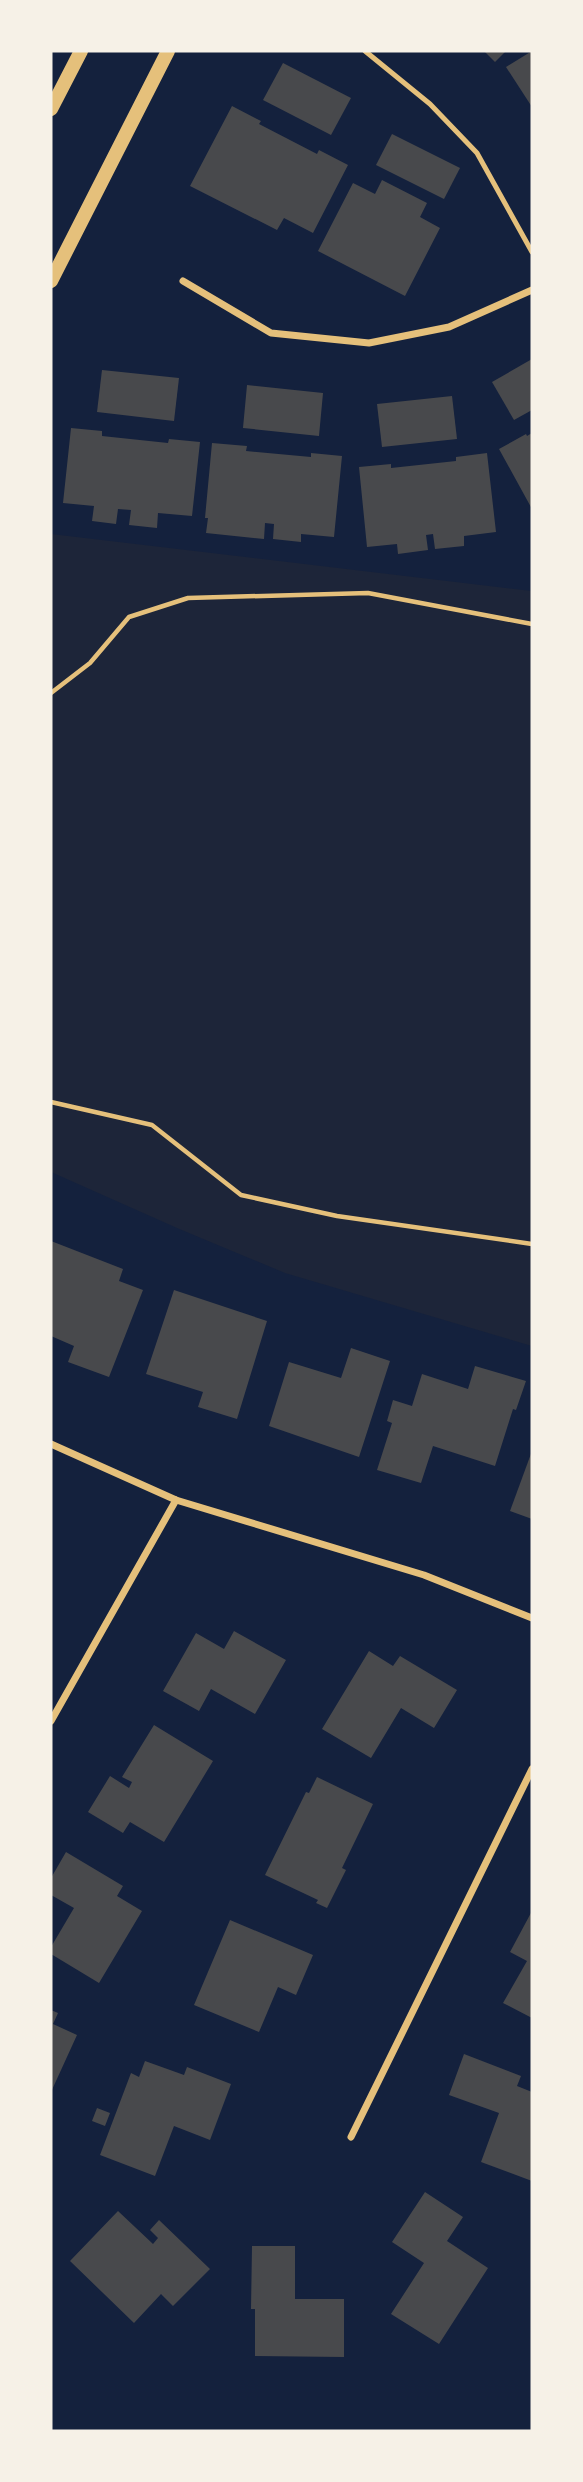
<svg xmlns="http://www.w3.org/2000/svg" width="583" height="2482" viewBox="0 0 583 2482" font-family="'Work Sans',sans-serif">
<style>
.green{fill:#1d2539}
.building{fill:#48494c}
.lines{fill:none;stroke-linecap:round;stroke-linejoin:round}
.path{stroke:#e5c07b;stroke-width:4.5}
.service{stroke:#e5c07b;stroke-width:5}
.minor{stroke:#e5c07b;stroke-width:7}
.secondary{stroke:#e5c07b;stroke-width:14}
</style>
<rect width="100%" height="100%" fill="#14213d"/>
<path class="green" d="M51,534l481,57v755l-247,-73 -108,-45 -126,-56z"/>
<g class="building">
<path d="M484,51h22l-11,11z"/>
<path d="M532,51v56l-26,-40z"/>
<path d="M283,63l68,35 -20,37 -68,-35z"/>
<path d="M232,106l29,15 -2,3 58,30 2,-4 29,15 -35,68 -29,-15 -7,12 -87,-44z"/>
<path d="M392,134l68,34 -16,31 -68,-34z"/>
<path d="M382,180l45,23 -7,14 20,11 -35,68 -87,-45 35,-68 22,11z"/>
<path d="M532,359v51l-18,10 -22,-38z"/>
<path d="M102,370l77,8 -5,43 -77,-9z"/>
<path d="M247,385l76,8 -4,43 -76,-8z"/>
<path d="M452,396l5,43 -75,8 -5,-43z"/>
<path d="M71,428l31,3v5l66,7 1,-4 31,3 -8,74 -34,-3 -1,15 -28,-3 2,-15 -13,-1 -2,15 -24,-3 2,-15 -31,-3z"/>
<path d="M532,433v76l-33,-60 27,-15 1,2z"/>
<path d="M212,443l35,3 -1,5 65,6v-4l31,3 -8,81 -33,-3v8l-28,-3 1,-15 -9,-1 -1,16 -58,-6 2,-15h-3z"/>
<path d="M487,453l9,79 -32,4v10l-29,3 -2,-15 -7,1 2,15 -30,4 -1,-10 -30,3 -8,-80 32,-3v4l65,-7v-4z"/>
<path d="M51,1241l72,28 -4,12 24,9 -34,87 -41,-15 6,-16 -23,-10z"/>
<path d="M174,1290l93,31 -30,98 -39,-12 5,-15 -57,-18z"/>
<path d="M351,1348l39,13 -31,96 -90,-31 20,-64 52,16z"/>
<path d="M475,1366l51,15 -10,29 -3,-1 -18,57 -62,-20 -12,37 -44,-13 15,-47 -5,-2 6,-21 19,6 10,-32 46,15z"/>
<path d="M532,1451v68l-22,-8z"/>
<path d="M234,1631l52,29 -31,54 -44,-25 -12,22 -36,-20 33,-58 28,16z"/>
<path d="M369,1651l24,15 7,-10 57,34 -23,38 -33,-20 -30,50 -49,-29z"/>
<path d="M154,1725l59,36 -49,81 -34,-20 -7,11 -35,-21 22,-36 19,12 3,-6 -10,-5z"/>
<path d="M317,1777l56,27 -31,64 4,2 -19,38 -11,-5 2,-3 -53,-25 41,-83 3,1z"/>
<path d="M66,1852l57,34 -6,10 25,15 -43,72 -48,-29v-7l23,-39 -23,-13v-17z"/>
<path d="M532,1911v107l-29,-15 24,-42 -17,-9z"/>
<path d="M230,1920l83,35 -17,40 -18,-8 -19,45 -65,-27z"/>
<path d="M51,2010l7,3 -5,11 24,11 -26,57z"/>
<path d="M464,2054l57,22 -4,10 15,6v89l-51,-19 18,-49 -50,-18z"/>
<path d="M145,2061l39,14 3,-8 44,17 -21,56 -36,-14 -19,50 -55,-21 31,-82 8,4z"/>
<path d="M97,2108l13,5 -5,13 -13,-5z"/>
<path d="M425,2192l38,25 -16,24 41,27 -49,76 -48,-30 33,-51 -32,-21z"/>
<path d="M118,2211l35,33 5,-6 -8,-8 9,-10 51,49 -37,37 -12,-12 -27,29 -64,-62z"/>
<path d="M252,2246h43v53h49v58l-89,-1v-47h-4z"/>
</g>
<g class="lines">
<g class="path">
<path d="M51,693l39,-30 39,-46 59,-19 180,-5 164,31"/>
<path d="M51,1102l101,23 89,70 96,21 195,28"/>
</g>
<path class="service" d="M365,51l65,53 47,49 55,99"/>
<g class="minor">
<path d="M183,281l88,52 98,10 80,-16 83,-37"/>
<path d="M51,1444l125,56 248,75 108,43"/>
<path d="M51,1721l125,-221"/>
<path d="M351,2137l181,-368"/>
</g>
<g class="secondary">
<path d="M51,109l30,-58"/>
<path d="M51,281l117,-230"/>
</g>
</g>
<rect width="583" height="2482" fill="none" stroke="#f6f1e7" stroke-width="105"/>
</svg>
